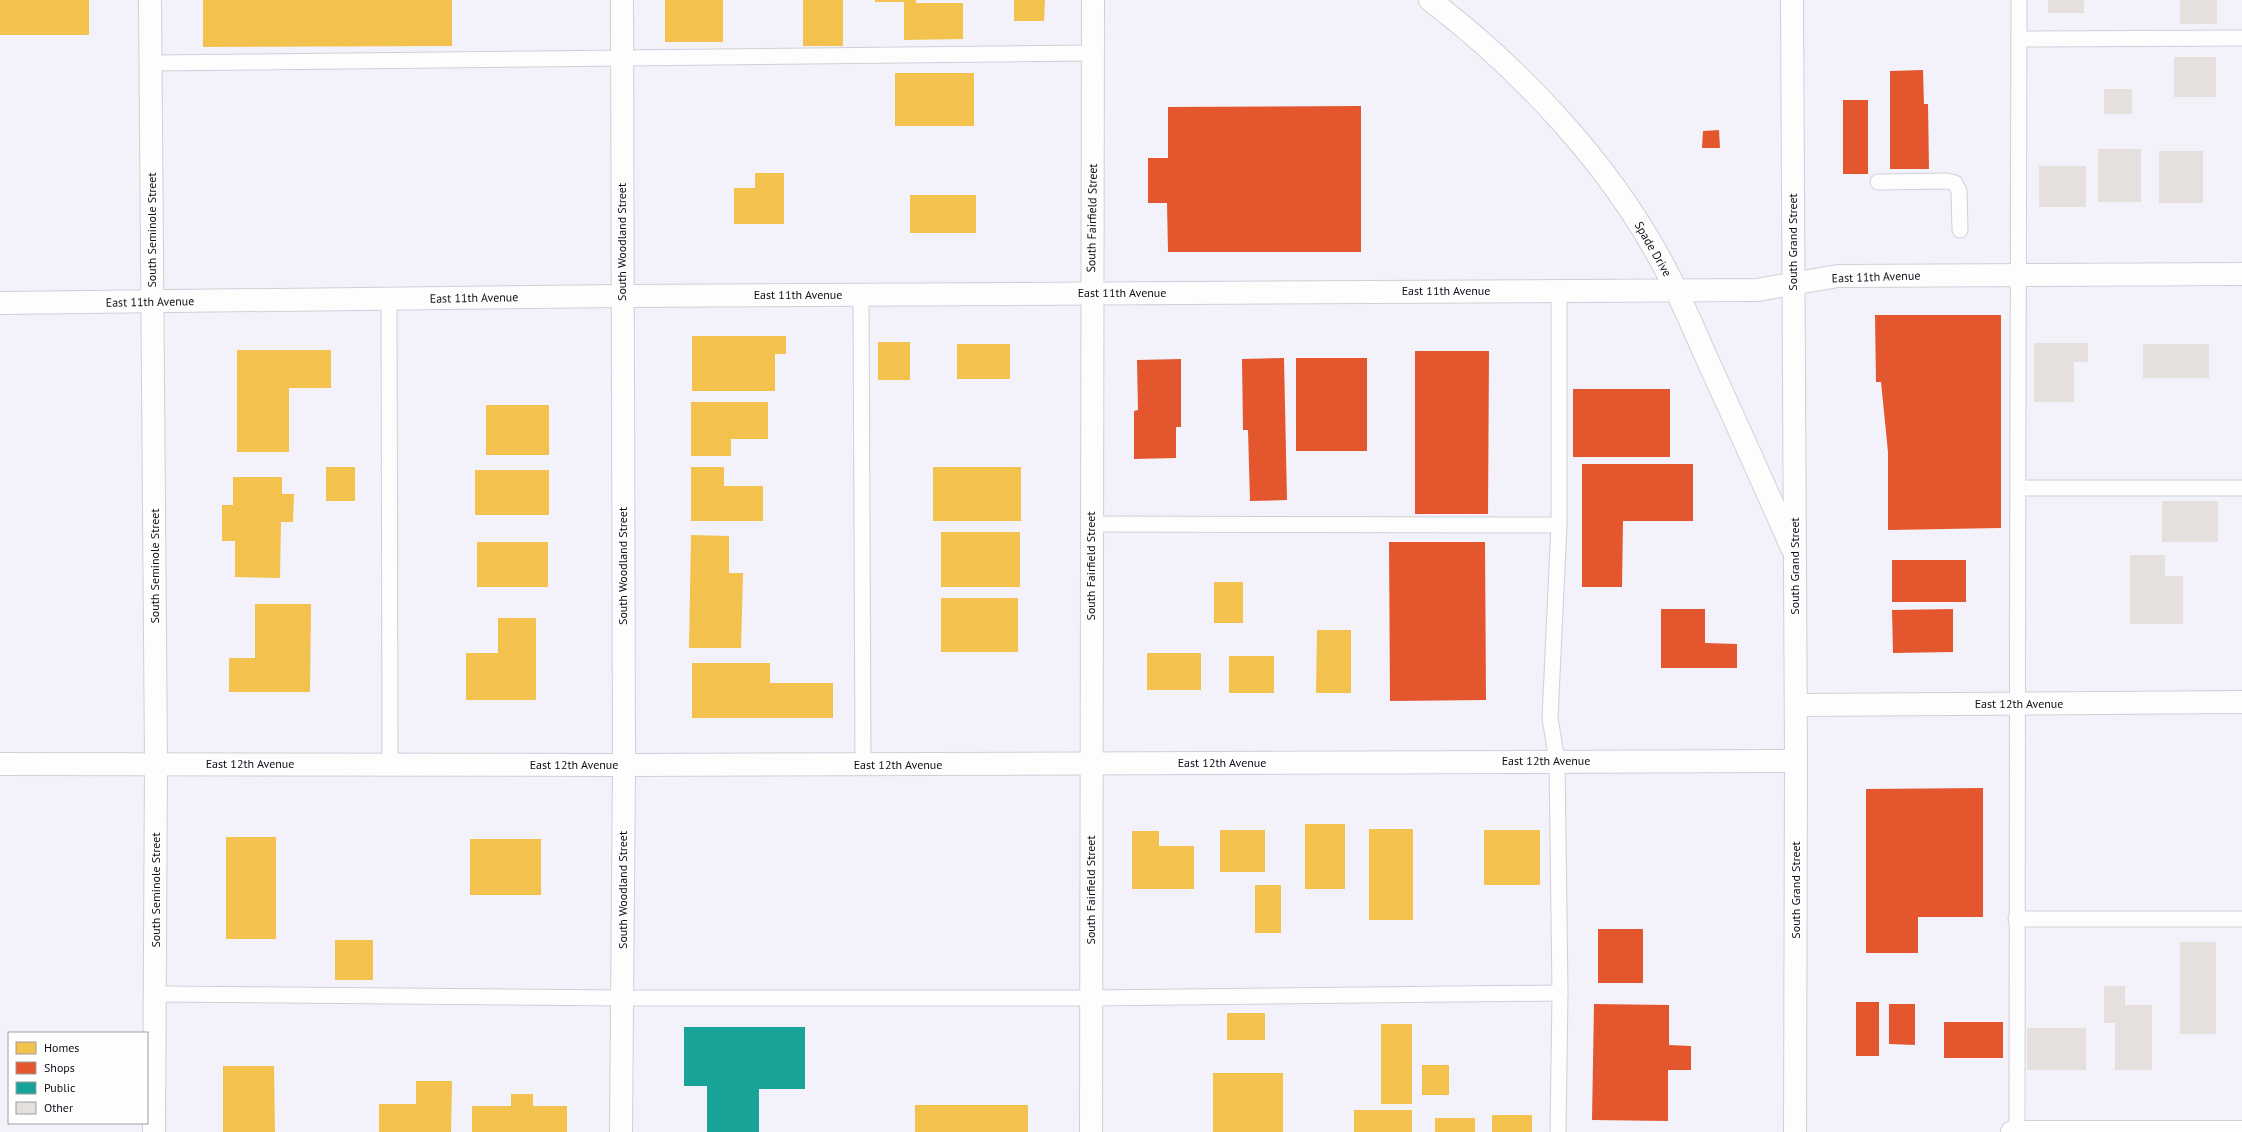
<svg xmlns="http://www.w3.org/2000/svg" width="2242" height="1132" viewBox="0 0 2242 1132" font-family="'PT Sans',sans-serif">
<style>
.homes{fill:#f2c14e}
.shops{fill:#e4572e}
.public{fill:#17a398}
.building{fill:#e5dfde}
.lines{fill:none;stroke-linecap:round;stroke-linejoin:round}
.service-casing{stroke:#d0cfd9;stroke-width:17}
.minor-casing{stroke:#d0cfd9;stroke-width:24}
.tertiary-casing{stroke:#d0cfd9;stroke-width:24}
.secondary-casing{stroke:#d0cfd9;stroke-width:24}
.service{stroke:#fdfdfe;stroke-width:15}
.minor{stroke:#fdfdfe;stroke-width:22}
.tertiary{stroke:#fdfdfe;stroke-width:22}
.secondary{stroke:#fdfdfe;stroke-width:22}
.labels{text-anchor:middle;stroke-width:4;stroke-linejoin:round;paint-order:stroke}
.street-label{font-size:12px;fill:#0f0d18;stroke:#fefefe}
</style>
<rect width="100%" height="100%" fill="#f3f2fa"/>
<g class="homes">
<rect x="0" y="0" width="89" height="35"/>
<path d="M203,0h249v46l-249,1z"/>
<rect x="665" y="0" width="58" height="42"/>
<rect x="803" y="0" width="40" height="46"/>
<path d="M875,0h41v3h47v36l-59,1v-38h-29z"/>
<path d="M1014,0h31l-1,21h-30z"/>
<rect x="895" y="73" width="79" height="53"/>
<path d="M755,173h29v51h-50v-36h21z"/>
<rect x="910" y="195" width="66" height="38"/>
<path d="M692,336h94v18h-11v37h-83z"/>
<rect x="878" y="342" width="32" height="38"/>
<rect x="957" y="344" width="53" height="35"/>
<path d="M237,350h94v38h-42v64h-52z"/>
<path d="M691,402h77v37h-37v17h-40z"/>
<rect x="486" y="405" width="63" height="50"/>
<rect x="326" y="467" width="29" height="34"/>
<path d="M691,467h33v19h39v35h-72z"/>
<rect x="933" y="467" width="88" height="54"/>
<rect x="475" y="470" width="74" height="45"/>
<path d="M233,477h49v17h12l-1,28h-12l-1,56 -45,-1v-36h-13v-36h11z"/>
<rect x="941" y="532" width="79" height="55"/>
<path d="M691,535l38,1v37h14l-2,75h-52z"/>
<rect x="477" y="542" width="71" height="45"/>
<rect x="1214" y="582" width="29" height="41"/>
<rect x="941" y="598" width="77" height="54"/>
<path d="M255,604h56l-1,88h-81v-34h26z"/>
<path d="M498,618h38v82h-70v-47h32z"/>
<path d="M1317,630h34v63h-35z"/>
<rect x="1147" y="653" width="54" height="37"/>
<rect x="1229" y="656" width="45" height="37"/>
<path d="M692,663h78v20h63v35h-141z"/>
<rect x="1305" y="824" width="40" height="65"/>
<rect x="1369" y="829" width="44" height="91"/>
<rect x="1220" y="830" width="45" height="42"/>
<rect x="1484" y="830" width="56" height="55"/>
<path d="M1132,831h27v15h35v43h-62z"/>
<rect x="226" y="837" width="50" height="102"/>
<rect x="470" y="839" width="71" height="56"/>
<rect x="1255" y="885" width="26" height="48"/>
<rect x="335" y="940" width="38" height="40"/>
<rect x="1227" y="1013" width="38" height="27"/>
<rect x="1381" y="1024" width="31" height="80"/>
<rect x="1422" y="1065" width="27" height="30"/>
<path d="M223,1066h51l1,66h-52z"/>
<rect x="1213" y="1073" width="70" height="59"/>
<path d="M416,1081h36l-1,51h-72v-28h37z"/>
<path d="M511,1094h22v12h34v26h-95v-26h39z"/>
<rect x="915" y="1105" width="113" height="27"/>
<rect x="1354" y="1110" width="58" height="22"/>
<rect x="1492" y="1115" width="40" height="17"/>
<rect x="1435" y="1118" width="40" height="14"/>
</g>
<g class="shops">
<path d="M1923,70l1,34h4l1,65h-39v-98z"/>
<rect x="1843" y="100" width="25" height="74"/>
<path d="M1361,106v146h-193l-1,-49h-19v-45h20v-51z"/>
<path d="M1719,130l1,18h-18l1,-17z"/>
<path d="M1875,315h126v213l-113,2v-78l-7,-70h-5z"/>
<path d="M1415,351h74l-1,163h-73z"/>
<path d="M1284,358l3,142 -37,1 -2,-71h-5l-1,-71z"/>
<rect x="1296" y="358" width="71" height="93"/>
<path d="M1181,359v68h-5v31l-42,1v-48l4,-1 -1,-50z"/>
<rect x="1573" y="389" width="97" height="68"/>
<path d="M1582,464h111v57h-70l-1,66h-40z"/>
<path d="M1389,542h96l1,158 -96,1z"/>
<rect x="1892" y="560" width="74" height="42"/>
<path d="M1661,609h44v34l32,1v24h-76z"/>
<path d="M1953,609v43l-60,1 -1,-43z"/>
<path d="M1983,788v129h-65v36h-52v-164z"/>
<rect x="1598" y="929" width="45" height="54"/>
<rect x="1856" y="1002" width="23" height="54"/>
<path d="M1594,1004l75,1v40l22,1v24h-23v51l-76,-1z"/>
<path d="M1889,1004h26v41l-26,-1z"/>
<rect x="1944" y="1022" width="59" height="36"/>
</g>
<path class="public" d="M684,1027h121v62h-46v43h-52v-46h-23z"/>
<g class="building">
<rect x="2048" y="0" width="36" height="13"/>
<rect x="2180" y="0" width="37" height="24"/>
<rect x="2174" y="57" width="42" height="40"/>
<rect x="2104" y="89" width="28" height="25"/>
<rect x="2098" y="149" width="43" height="53"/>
<rect x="2159" y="151" width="44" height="52"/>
<rect x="2039" y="166" width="47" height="41"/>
<path d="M2034,343h54v19h-14v40h-40z"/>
<rect x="2143" y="344" width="66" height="34"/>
<rect x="2162" y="501" width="56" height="41"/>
<path d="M2130,555h35v21h18v48h-53z"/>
<rect x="2180" y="942" width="36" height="92"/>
<path d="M2104,986h21v19h27v65h-37v-47h-11z"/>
<rect x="2027" y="1028" width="59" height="42"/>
</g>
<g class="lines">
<defs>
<g id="service">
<path d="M2019,39l223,-1"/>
<path d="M151,63l943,-10"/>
<path d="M1878,182l69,-1 8,2 4,8 1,39"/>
<path d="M861,294l2,471"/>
<path d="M389,299l1,465"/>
<path d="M2018,488h224"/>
<path d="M1091,524l468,1"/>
<path d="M2016,919h226"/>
<path d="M155,994l467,4h469l469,-5"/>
<path d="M1558,1132l2,-139 -3,-232 -7,-43 9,-193v-235"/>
<path d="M2017,1132c-2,-377 3,-755 2,-1132"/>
</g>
<g id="minor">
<path d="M150,0l6,763 -2,369"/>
<path d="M0,303l622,-7 1135,-6 81,-14 404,-2"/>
<path d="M621,1132l3,-367 -2,-765"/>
<path d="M1091,1132l2,-1132"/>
<path d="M2012,1132h230"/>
</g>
<g id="tertiary">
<path d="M1796,705l446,-3"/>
<path d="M0,764l624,1 1172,-4"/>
</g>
<g id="secondary">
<path d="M1430,0c88,67 177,161 230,259 18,32 32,66 47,100 29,63 57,126 85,189"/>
<path d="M1792,0l4,761 -1,371"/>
</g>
</defs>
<use href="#service" class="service-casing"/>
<use href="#minor" class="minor-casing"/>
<use href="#tertiary" class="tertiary-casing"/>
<use href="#secondary" class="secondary-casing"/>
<use href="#service" class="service"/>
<use href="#minor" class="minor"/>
<use href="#tertiary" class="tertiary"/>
<use href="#secondary" class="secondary"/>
</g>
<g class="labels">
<g class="street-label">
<text transform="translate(1092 218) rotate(-89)" y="4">South Fairfield Street</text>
<text transform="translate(152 230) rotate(-90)" y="4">South Seminole Street</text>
<text transform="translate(622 242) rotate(-90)" y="4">South Woodland Street</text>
<text transform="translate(1793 242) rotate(-90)" y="4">South Grand Street</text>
<text transform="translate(1653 249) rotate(60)" y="4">Spade Drive</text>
<text transform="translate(1876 277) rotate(-2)" y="4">East 11th Avenue</text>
<text x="1446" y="295">East 11th Avenue</text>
<text x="1122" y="297">East 11th Avenue</text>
<text x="798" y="299">East 11th Avenue</text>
<text transform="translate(474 298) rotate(-1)" y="4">East 11th Avenue</text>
<text transform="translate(150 302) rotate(-1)" y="4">East 11th Avenue</text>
<text transform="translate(155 566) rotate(-90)" y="4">South Seminole Street</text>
<text transform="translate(623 566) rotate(-90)" y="4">South Woodland Street</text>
<text transform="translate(1091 566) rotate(-90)" y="4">South Fairfield Street</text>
<text transform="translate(1795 566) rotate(-90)" y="4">South Grand Street</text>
<text x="2019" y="708">East 12th Avenue</text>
<text x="1546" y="765">East 12th Avenue</text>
<text x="1222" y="767">East 12th Avenue</text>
<text x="250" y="768">East 12th Avenue</text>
<text x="574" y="769">East 12th Avenue</text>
<text x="898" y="769">East 12th Avenue</text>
<text transform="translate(156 890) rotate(-90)" y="4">South Seminole Street</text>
<text transform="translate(623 890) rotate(-90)" y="4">South Woodland Street</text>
<text transform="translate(1091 890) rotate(-90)" y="4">South Fairfield Street</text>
<text transform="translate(1796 890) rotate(-90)" y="4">South Grand Street</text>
</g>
</g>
<rect x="8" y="1032" width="140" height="92" fill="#fefefe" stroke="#9e9ea2"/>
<rect x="16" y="1042" width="20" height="12" fill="#f2c14e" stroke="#9e9ea2"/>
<text x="44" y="1052" font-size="12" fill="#0f0d18">Homes</text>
<rect x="16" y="1062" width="20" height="12" fill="#e4572e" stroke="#9e9ea2"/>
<text x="44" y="1072" font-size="12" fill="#0f0d18">Shops</text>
<rect x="16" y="1082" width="20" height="12" fill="#17a398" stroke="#9e9ea2"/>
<text x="44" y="1092" font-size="12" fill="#0f0d18">Public</text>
<rect x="16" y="1102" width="20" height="12" fill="#e5dfde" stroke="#9e9ea2"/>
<text x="44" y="1112" font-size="12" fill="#0f0d18">Other</text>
</svg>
